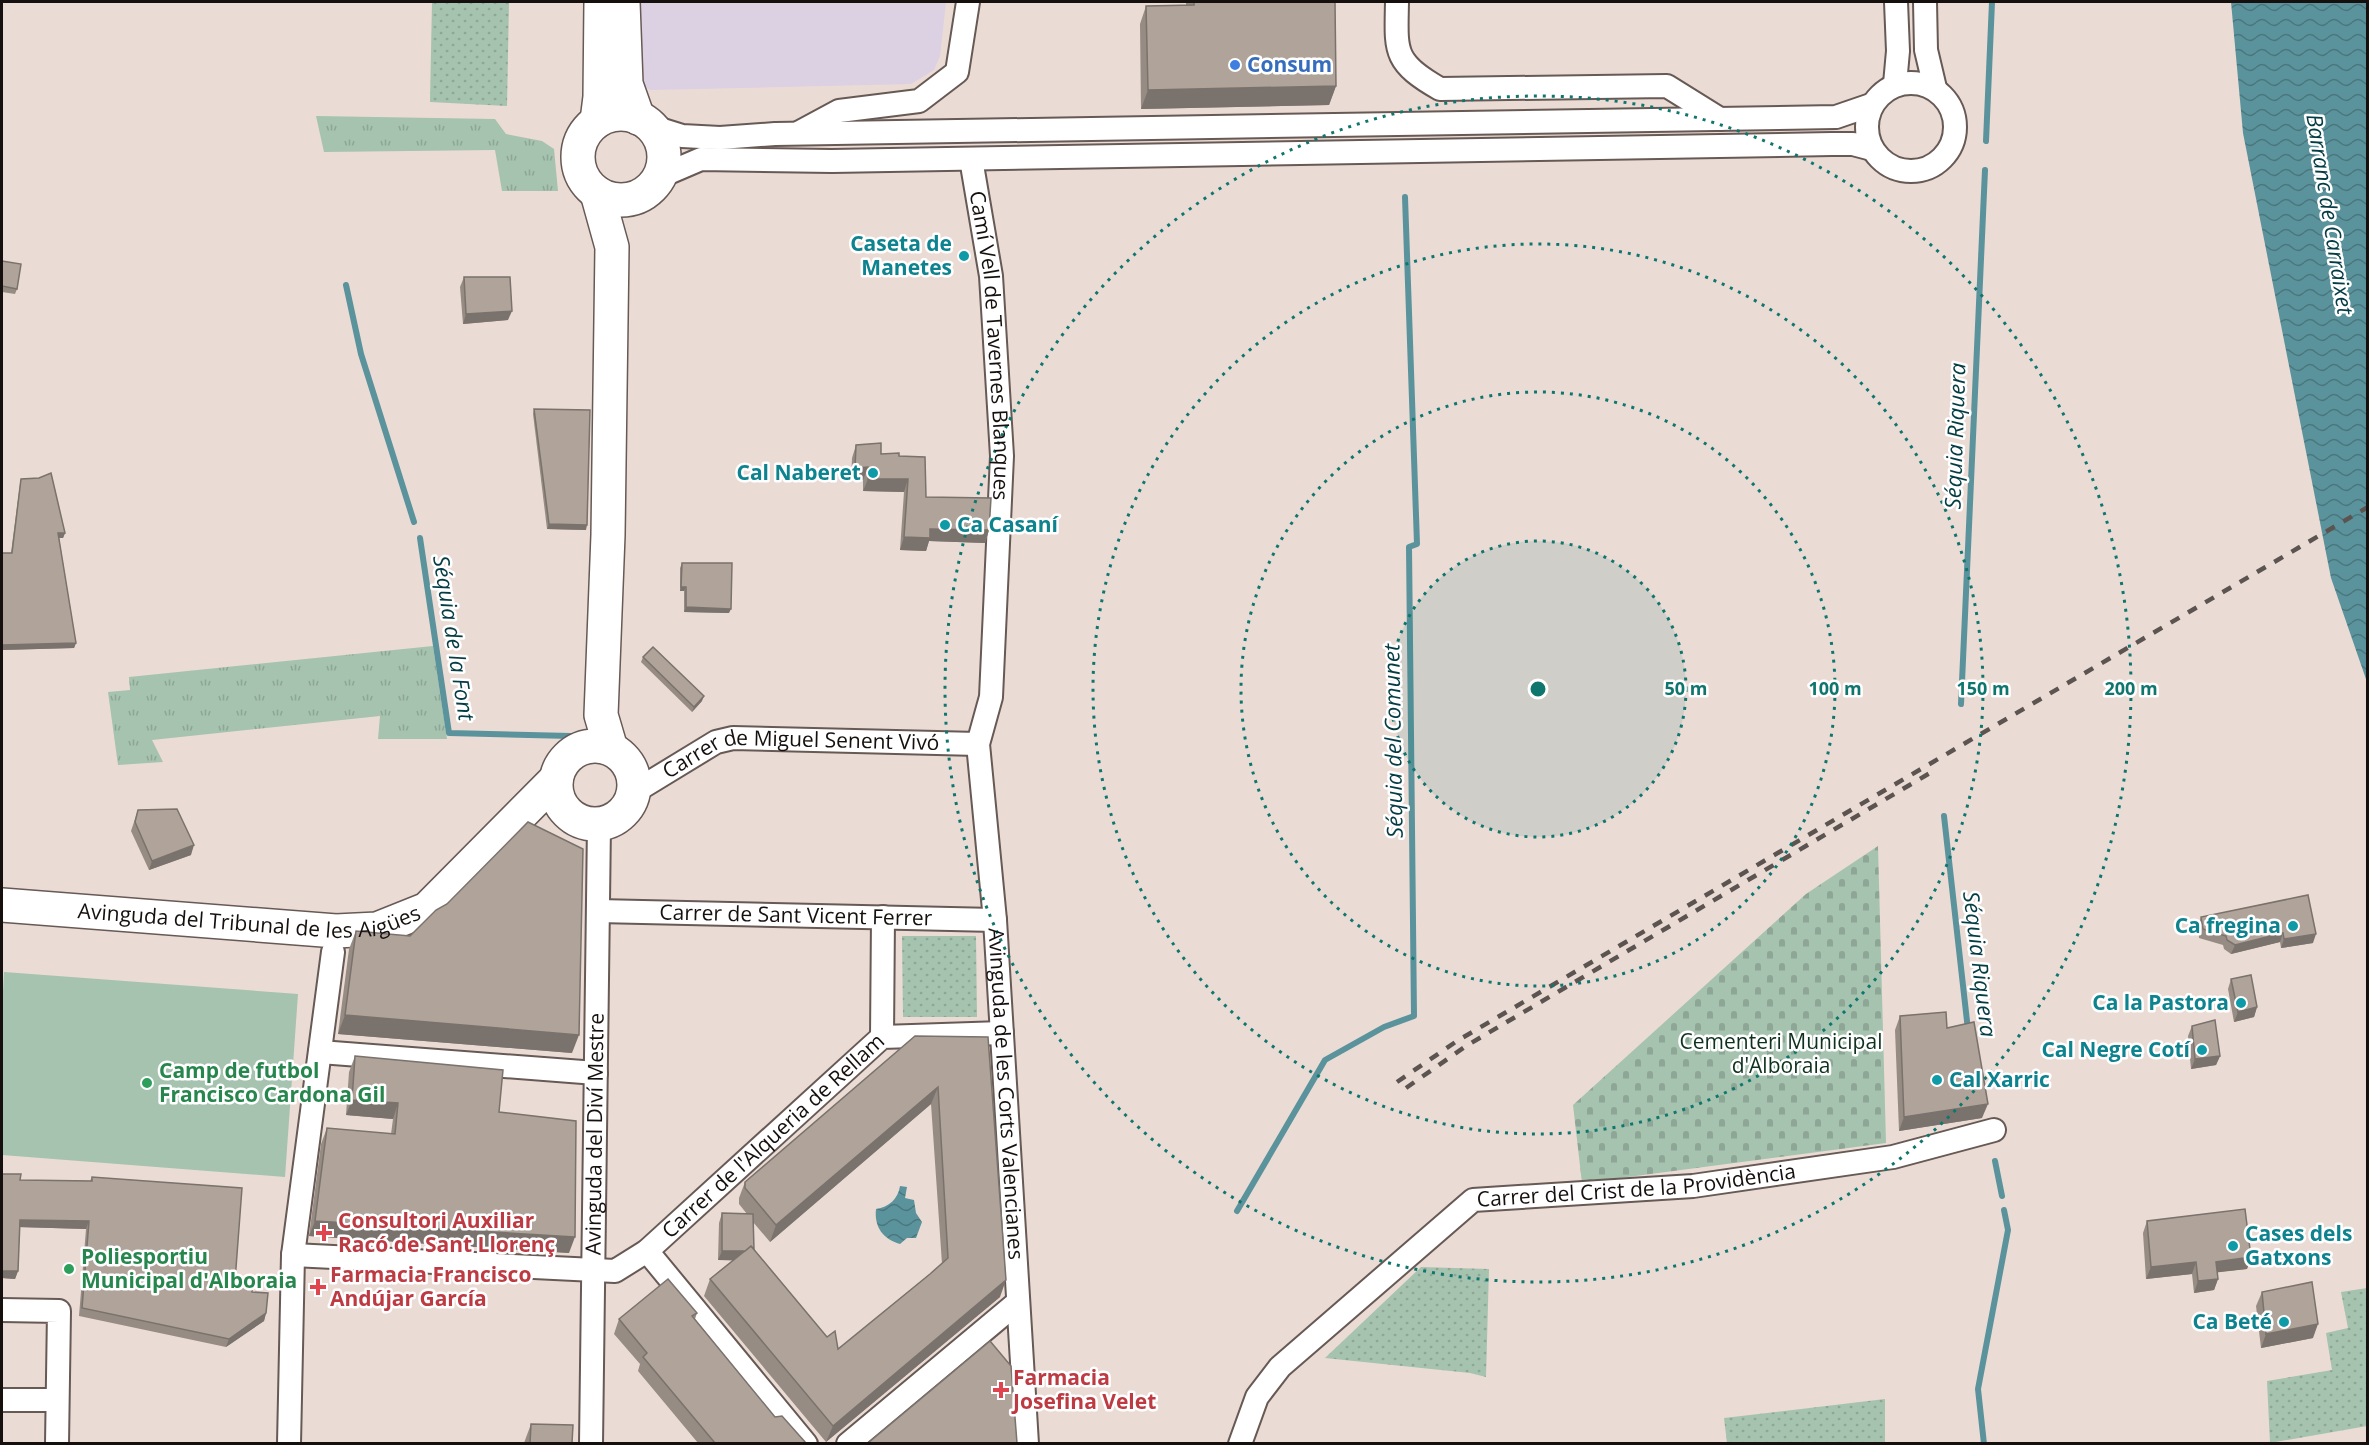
<svg xmlns="http://www.w3.org/2000/svg" width="2369" height="1445" viewBox="0 0 2369 1445" font-family="'Open Sans',sans-serif">
<style>
.industrial{fill:#dcd0e3}
.grass{fill:url(#grass-tufts)}
.cemetery{fill:url(#cemetery-stones)}
.park{fill:url(#park-dots)}
.pitch{fill:#a5c3af}
.water{fill:url(#water-waves)}
.lines{fill:none;stroke-linecap:round;stroke-linejoin:round}
.stream{stroke:#5b939c;stroke-width:6}
.street-casing{stroke:#675954;stroke-width:26}
.secondary-casing{stroke:#675954;stroke-width:36}
.street{stroke:#fff;stroke-width:22}
.secondary{stroke:#fff;stroke-width:33}
.rail{stroke:#5c5450;stroke-width:4.5;stroke-dasharray:10 10;stroke-linecap:butt}
.wall{fill:#968c84;fill-rule:evenodd}
.shaded-wall{fill:#7a726c}
.building{fill:#afa39a;stroke:#7a726c;stroke-width:1.5}
.ring{fill:none;stroke:#0f766e;stroke-width:3;stroke-dasharray:3 6}
.shop-dot{fill:#3f7fe0;stroke:#fff;stroke-width:2}
.culture-dot{fill:#0f9aa8;stroke:#fff;stroke-width:2}
.leisure-dot{fill:#2e9e5b;stroke:#fff;stroke-width:2}
.health-dot{fill:#e0444e;stroke:#fff;stroke-width:2}
.labels{text-anchor:middle;stroke-width:5;stroke-linejoin:round;paint-order:stroke}
.shop-label{font-size:21px;font-weight:bold;fill:#366cbe;stroke:#fff;text-anchor:start}
.culture-label{font-size:21px;font-weight:bold;fill:#0d838f;stroke:#fff;text-anchor:end}
.street-label{font-size:21px;fill:#15100e;stroke:#fff}
.park-label{font-size:21px;fill:#0e311e;stroke:#fff}
.leisure-label{font-size:21px;font-weight:bold;fill:#27864d;stroke:#fff;text-anchor:start}
.health-label{font-size:21px;font-weight:bold;fill:#be3a42;stroke:#fff;text-anchor:start}
.water-label{font-size:22px;font-style:italic;fill:#043c44;stroke:#fff}
.centre{fill:#0f766e;stroke:#fff;stroke-width:3}
.ring-label{font-size:18px;text-anchor:middle;font-weight:bold;fill:#0f766e;stroke:#fff;stroke-width:5;stroke-linejoin:round;paint-order:stroke}
</style>
<defs>
<pattern id="grass-tufts" width="24" height="20" patternUnits="userSpaceOnUse" patternTransform="scale(1.5)"><rect width="24" height="20" fill="#a5c3af"/><path d="M3 7l-1-3M5 7V3M7 7l1-3M15 17l-1-3M17 17v-4M19 17l1-3" fill="none" stroke="#8da695"/></pattern>
<pattern id="cemetery-stones" width="16" height="16" patternUnits="userSpaceOnUse" patternTransform="scale(1.5)"><rect width="16" height="16" fill="#a5c3af"/><path d="M2 7V4a2 2 0 0 1 4 0v3zM10 15v-3a2 2 0 0 1 4 0v3z" fill="#8da695"/></pattern>
<pattern id="park-dots" width="8" height="8" patternUnits="userSpaceOnUse" patternTransform="scale(1.5)"><rect width="8" height="8" fill="#a5c3af"/><path d="M2 2h.1M6 6h.1" fill="none" stroke="#8da695" stroke-width="1.8" stroke-linecap="round"/></pattern>
<pattern id="water-waves" width="16" height="10" patternUnits="userSpaceOnUse" patternTransform="scale(1.5)"><rect width="16" height="10" fill="#5b939c"/><path d="M0 5q4-4 8 0t8 0" fill="none" stroke="#4a777e"/></pattern>
</defs>
<rect width="100%" height="100%" fill="#ebdbd5"/>
<path class="industrial" d="M641,2h305l-6,54 -6,14 -23,14 -261,6 -8,-6 -2,-8z"/>
<g class="grass">
<path d="M316,116l179,3 11,15 36,7 12,8 4,42h-56l-7,-41 -171,2z"/>
<path d="M433,646l14,93h-69l2,-23 -228,24 11,22 -45,3 -10,-73 22,-2 -1,-13z"/>
</g>
<path class="cemetery" d="M1878,846l8,297 -304,40 -9,-78 233,-211z"/>
<g class="park">
<path d="M432,2h77l-2,104 -77,-4z"/>
<path d="M902,936h74l1,81h-74z"/>
<path d="M1421,1267l68,2 -3,108 -16,-4 -145,-15z"/>
<path d="M2367,1288v138l-97,17 -3,-62 65,-11 -6,-37 22,-5 -7,-36z"/>
<path d="M1885,1399v44h-158l-3,-25z"/>
</g>
<path class="pitch" d="M4,972l294,22 -13,183 -283,-22v-144z"/>
<g class="water">
<path d="M2231,2h136v680l-36,-104 -88,-445z"/>
<path d="M900,1186l7,1 -2,11 9,2 2,13 6,9 -6,16h-9l-7,6c-17,-5 -26,-17 -24,-35 13,-2 22,-10 24,-23z"/>
</g>
<g class="lines">
<g class="stream">
<path d="M1986,141l6,-139"/>
<path d="M346,285l15,69 53,168"/>
<path d="M420,538l29,195 122,3"/>
<path d="M1961,704l24,-534"/>
<path d="M1944,816l24,214"/>
<path d="M1995,1161l7,35"/>
<path d="M1237,1211l88,-151 59,-33 30,-11 -5,-469 8,-3 -12,-347"/>
<path d="M1984,1444l-6,-55 30,-159 -4,-20"/>
</g>
<defs>
<g id="street">
<path d="M1397,2c-1,50 -4,60 43,87l227,-3 53,33"/>
<path d="M1925,2l1,48 9,38"/>
<circle cx="1911" cy="127" r="44"/>
<path d="M1895,84l3,-33 -2,-49"/>
<path d="M650,126l32,10 38,2 55,-4 1061,-17 35,-12"/>
<path d="M800,132l39,-21 80,-10 38,-29 11,-70"/>
<path id="s1" d="M971,159l20,117 11,180 -11,241 -13,47 17,176 32,524"/>
<path d="M659,177l42,-18 131,2 1000,-17h21l19,5"/>
<path id="s2" d="M634,792l82,-50 17,-4 245,6"/>
<path id="s3" d="M598,911l397,9"/>
<path d="M882,1037l1,-120"/>
<path d="M320,1052l276,21"/>
<path d="M647,1251l159,193"/>
<path id="s4" d="M293,1255l322,16 32,-20 235,-214 120,-4"/>
<path d="M2,1310l57,1 -2,133"/>
<path d="M2,1400h55"/>
<path d="M289,1444l4,-189 40,-303"/>
<path id="s5" d="M591,1444l8,-620"/>
<path d="M848,1444l170,-142"/>
<path id="s6" d="M1240,1444l17,-47 23,-30 193,-167 220,-14 200,-29 101,-27"/>
</g>
<g id="secondary">
<path d="M623,2l3,82 12,34"/>
<circle cx="621" cy="157" r="43"/>
<path d="M597,121l3,-24 1,-95"/>
<path d="M597,193l15,54 -4,288 -7,180 10,34"/>
<circle cx="595" cy="785" r="39"/>
<path id="s7" d="M2,905l334,26 41,-2 50,-20 129,-130"/>
</g>
</defs>
<use href="#street" class="street-casing"/>
<use href="#secondary" class="secondary-casing"/>
<use href="#street" class="street"/>
<use href="#secondary" class="secondary"/>
<g class="rail">
<path d="M1397,1082l60,-41 911,-534"/>
<path d="M1406,1088l60,-42 464,-273"/>
</g>
</g>
<g class="wall">
<path d="M1186,2h149l1,84 -7,19 -188,4 -1,-85 6,-18 40,-1z"/>
<path d="M2,261l15,28 -2,5 -13,-2z"/>
<path d="M464,277l44,43 -45,4 -3,-37z"/>
<path d="M534,409l52,121 -39,-1 -14,-115z"/>
<path d="M856,445l25,9 18,2 27,41 63,33 -4,13 -56,-2 -3,10 -26,-1 4,-58 -41,-1v-11h-12l1,-22z"/>
<path d="M21,479l44,54 -2,5h-4l17,105 -2,5 -72,2v-97h9l9,-69z"/>
<path d="M682,563l47,50 -45,-1v-21h-4v-23z"/>
<path d="M643,657l59,44 -10,11 -51,-50z"/>
<path d="M138,810l53,45 -42,15 -18,-39z"/>
<path d="M2308,895l5,48 -32,5 -1,-6 -49,12 -7,-5 -1,-4 -24,-7 -1,-12 3,-9z"/>
<path d="M356,931l216,122 -234,-19 11,-85z"/>
<path d="M2231,979l26,28 -3,10 -20,5 -6,-33z"/>
<path d="M1900,1016l82,102 -83,13 -4,-101z"/>
<path d="M2192,1026l28,30 -4,9 -25,4 -3,-33z"/>
<path d="M988,1037l12,260 -174,145 -122,-146 6,-17 23,-19h-15l1,-37 3,-10 25,1 -8,-10v-6l6,-16zM931,1104l11,160 -104,85 -11,-12 -73,-88 -1,-27 17,20z"/>
<path d="M355,1056l144,56 70,141 -260,-17 12,-92 6,-16 64,6 2,-15 -47,-4 3,-43z"/>
<path d="M2,1174l18,6 70,1 2,-4 143,104 17,11 14,21 -2,8 -38,26 -147,-31 7,-87 -67,-2 -1,44 -3,8 -13,-1z"/>
<path d="M2147,1221l104,36 -4,12 -30,3 1,7 -4,11 -20,3 -2,-19 -46,5 -3,-46z"/>
<path d="M2262,1292l51,46 -52,10 -5,-42z"/>
<path d="M697,1313l-2,6 80,98 31,26h-108l-60,-72 2,-7 -26,-30 5,-15z"/>
<path d="M531,1424l41,19h-48z"/>
</g>
<g class="shaded-wall">
<path d="M1336,86l-7,19 -188,4 7,-19z"/>
<path d="M512,311l-4,9 -45,4 3,-10z"/>
<path d="M868,467l-5,13h-12l4,-12z"/>
<path d="M868,479h40l-4,13 -41,-1z"/>
<path d="M549,524l38,1 -1,5 -39,-1z"/>
<path d="M930,529l59,1 -4,13 -56,-2 -3,10 -26,-1 4,-13z"/>
<path d="M58,533h7l-2,5h-7z"/>
<path d="M681,587h5l-2,4h-4z"/>
<path d="M686,607l45,2 -2,4 -45,-1z"/>
<path d="M76,643l-2,5 -72,2v-5z"/>
<path d="M704,696l-2,5 -10,11 2,-5z"/>
<path d="M194,845l-3,10 -42,15 3,-9z"/>
<path d="M2283,933l-3,9 -49,12 4,-9z"/>
<path d="M2316,934l-3,9 -32,5 3,-9z"/>
<path d="M2257,1007l-3,10 -20,5 4,-10z"/>
<path d="M345,1015l234,20 -7,18 -234,-19z"/>
<path d="M2220,1056l-4,9 -25,4 4,-10z"/>
<path d="M938,1087l-7,17 -161,138 6,-17z"/>
<path d="M352,1100l46,3 -5,16 -47,-4z"/>
<path d="M1988,1104l-6,14 -83,13 5,-14z"/>
<path d="M20,1220l69,1 -3,8 -69,-2z"/>
<path d="M315,1221l260,16 -6,16 -260,-17z"/>
<path d="M722,1251h32l-3,10 -33,-1z"/>
<path d="M2251,1257l-4,12 -35,4 4,-11z"/>
<path d="M2196,1262l-4,12 -46,5 5,-12z"/>
<path d="M2,1271h16l-3,8 -13,-1z"/>
<path d="M2218,1279l-4,11 -20,3 4,-12z"/>
<path d="M1006,1280l-6,17 -174,145 7,-16z"/>
<path d="M266,1313l-2,8 -38,26 3,-8z"/>
<path d="M2318,1324l-5,14 -52,10 5,-14z"/>
</g>
<g class="building">
<path d="M1194,2h141l1,84 -188,4 -2,-84 48,-1z"/>
<path d="M2,261l19,3 -4,25 -15,-3z"/>
<path d="M464,277h46l2,34 -46,3z"/>
<path d="M534,409l56,1 -3,115 -38,-1z"/>
<path d="M881,443v11l18,-1v3l26,1 1,40 65,1 -2,32 -59,-1v9l-26,-1 4,-58h-40v-12l-13,1 1,-23z"/>
<path d="M51,473l14,60h-7l18,110 -74,2v-92h10l9,-74 18,-1z"/>
<path d="M682,563h50l-1,46 -45,-2v-20h-5z"/>
<path d="M653,647l51,49 -10,11 -51,-50z"/>
<path d="M177,809l17,36 -42,16 -17,-39 3,-12z"/>
<path d="M528,822l55,27 -4,186 -234,-20 11,-84 54,5 26,-26 11,-6z"/>
<path d="M2308,895l8,39 -32,5 -1,-6 -48,12 -8,-5 -1,-4 -23,-7 -2,-12z"/>
<path d="M2251,975l6,32 -19,5 -7,-33z"/>
<path d="M1946,1012l1,16 27,-6 14,82 -84,13 -4,-101z"/>
<path d="M2215,1020l5,36 -25,3 -3,-33z"/>
<path d="M915,1036l73,1 18,243 -173,146 -123,-147 41,-33 76,91 8,-6 3,18 92,-75 18,-16 -10,-171 -162,138 -31,-37v-6z"/>
<path d="M355,1056l148,14 -4,42 77,9 -1,116 -260,-16 12,-93 68,6 3,-31 -46,-3z"/>
<path d="M2,1174h19l-1,6 72,1v-4l150,11 -7,93 17,1v10l16,1 -2,20 -37,26 -147,-31 7,-87 -69,-1 -2,51h-16z"/>
<path d="M2245,1209l6,48 -35,5 2,17 -20,2 -2,-19 -45,5 -4,-46z"/>
<path d="M722,1213l31,1 1,35 -3,-3 -6,5h-23z"/>
<path d="M668,1279l29,34 -5,3 83,101 7,-1 24,27h-91l-72,-86 4,-4 -28,-34z"/>
<path d="M2312,1282l6,42 -52,10 -4,-42z"/>
<path d="M990,1341l21,25 6,77h-149z"/>
<path d="M531,1424l42,1 -1,18h-42z"/>
</g>
<circle cx="1538" cy="689" r="148" fill="#0f766e" fill-opacity=".12"/>
<g class="ring">
<circle cx="1538" cy="689" r="148"/>
<circle cx="1538" cy="689" r="297"/>
<circle cx="1538" cy="689" r="445"/>
<circle cx="1538" cy="689" r="593"/>
</g>
<circle class="shop-dot" cx="1235" cy="65" r="6"/>
<g class="culture-dot">
<circle cx="964" cy="256" r="6"/>
<circle cx="873" cy="473" r="6"/>
<circle cx="945" cy="525" r="6"/>
<circle cx="2293" cy="926" r="6"/>
<circle cx="2241" cy="1003" r="6"/>
<circle cx="2202" cy="1050" r="6"/>
<circle cx="1937" cy="1080" r="6"/>
<circle cx="2233" cy="1246" r="6"/>
<circle cx="2284" cy="1322" r="6"/>
</g>
<g class="leisure-dot">
<circle cx="147" cy="1083" r="6"/>
<circle cx="69" cy="1269" r="6"/>
</g>
<g class="health-dot">
<path d="M321 1224h6v6h6v6h-6v6h-6v-6h-6v-6h6z"/>
<path d="M315 1278h6v6h6v6h-6v6h-6v-6h-6v-6h6z"/>
<path d="M998 1381h6v6h6v6h-6v6h-6v-6h-6v-6h6z"/>
</g>
<g class="labels">
<g class="shop-label">
<text x="1247" y="72">Consum</text>
</g>
<g class="culture-label">
<text x="952" y="251">Caseta de<tspan x="952" dy="24">Manetes</tspan></text>
<text x="861" y="480">Cal Naberet</text>
<text x="957" y="532" text-anchor="start">Ca Casaní</text>
<text x="2281" y="933">Ca fregina</text>
<text x="2229" y="1010">Ca la Pastora</text>
<text x="2190" y="1057">Cal Negre Cotí</text>
<text x="1949" y="1087" text-anchor="start">Cal Xarric</text>
<text x="2245" y="1241" text-anchor="start">Cases dels<tspan x="2245" dy="24">Gatxons</tspan></text>
<text x="2272" y="1329">Ca Beté</text>
</g>
<g class="street-label">
<text dy="7" stroke="none"><textPath href="#s1" startOffset="188">Camí Vell de Tavernes Blanques</textPath></text>
<text dy="7" stroke="none"><textPath href="#s2" startOffset="178">Carrer de Miguel Senent Vivó</textPath></text>
<text dy="7" stroke="none"><textPath href="#s7" startOffset="249">Avinguda del Tribunal de les Aigües</textPath></text>
<text dy="7" stroke="none"><textPath href="#s3" startOffset="198">Carrer de Sant Vicent Ferrer</textPath></text>
<text dy="7" stroke="none"><textPath href="#s1" startOffset="940">Avinguda de les Corts Valencianes</textPath></text>
<text dy="7" stroke="none"><textPath href="#s5" startOffset="310">Avinguda del Diví Mestre</textPath></text>
<text dy="7" stroke="none"><textPath href="#s4" startOffset="531">Carrer de l'Alqueria de Rellam</textPath></text>
<text dy="7" stroke="none"><textPath href="#s6" startOffset="507">Carrer del Crist de la Providència</textPath></text>
</g>
<g class="park-label">
<text x="1781" y="1049">Cementeri Municipal<tspan x="1781" dy="24">d'Alboraia</tspan></text>
</g>
<g class="leisure-label">
<text x="159" y="1078">Camp de futbol<tspan x="159" dy="24">Francisco Cardona Gil</tspan></text>
<text x="81" y="1264">Poliesportiu<tspan x="81" dy="24">Municipal d'Alboraia</tspan></text>
</g>
<g class="health-label">
<text x="338" y="1228">Consultori Auxiliar<tspan x="338" dy="24">Racó de Sant Llorenç</tspan></text>
<text x="330" y="1282">Farmacia Francisco<tspan x="330" dy="24">Andújar García</tspan></text>
<text x="1013" y="1385">Farmacia<tspan x="1013" dy="24">Josefina Velet</tspan></text>
</g>
<g class="water-label">
<text transform="translate(2330 214) rotate(81)" y="8">Barranc de Carraixet</text>
<text transform="translate(1955 436) rotate(-88)" y="8">Séquia Riquera</text>
<text transform="translate(454 638) rotate(81)" y="8">Séquia de la Font</text>
<text transform="translate(1393 741) rotate(-91)" y="8">Séquia del Comunet</text>
<text transform="translate(1980 964) rotate(83)" y="8">Séquia Riquera</text>
</g>
</g>
<circle cx="1538" cy="689" r="9" class="centre"/>
<g class="ring-label">
<text x="1686" y="695">50 m</text>
<text x="1835" y="695">100 m</text>
<text x="1983" y="695">150 m</text>
<text x="2131" y="695">200 m</text>
</g>
<rect width="2369" height="1445" fill="none" stroke="#15100e" stroke-width="6"/>
</svg>
